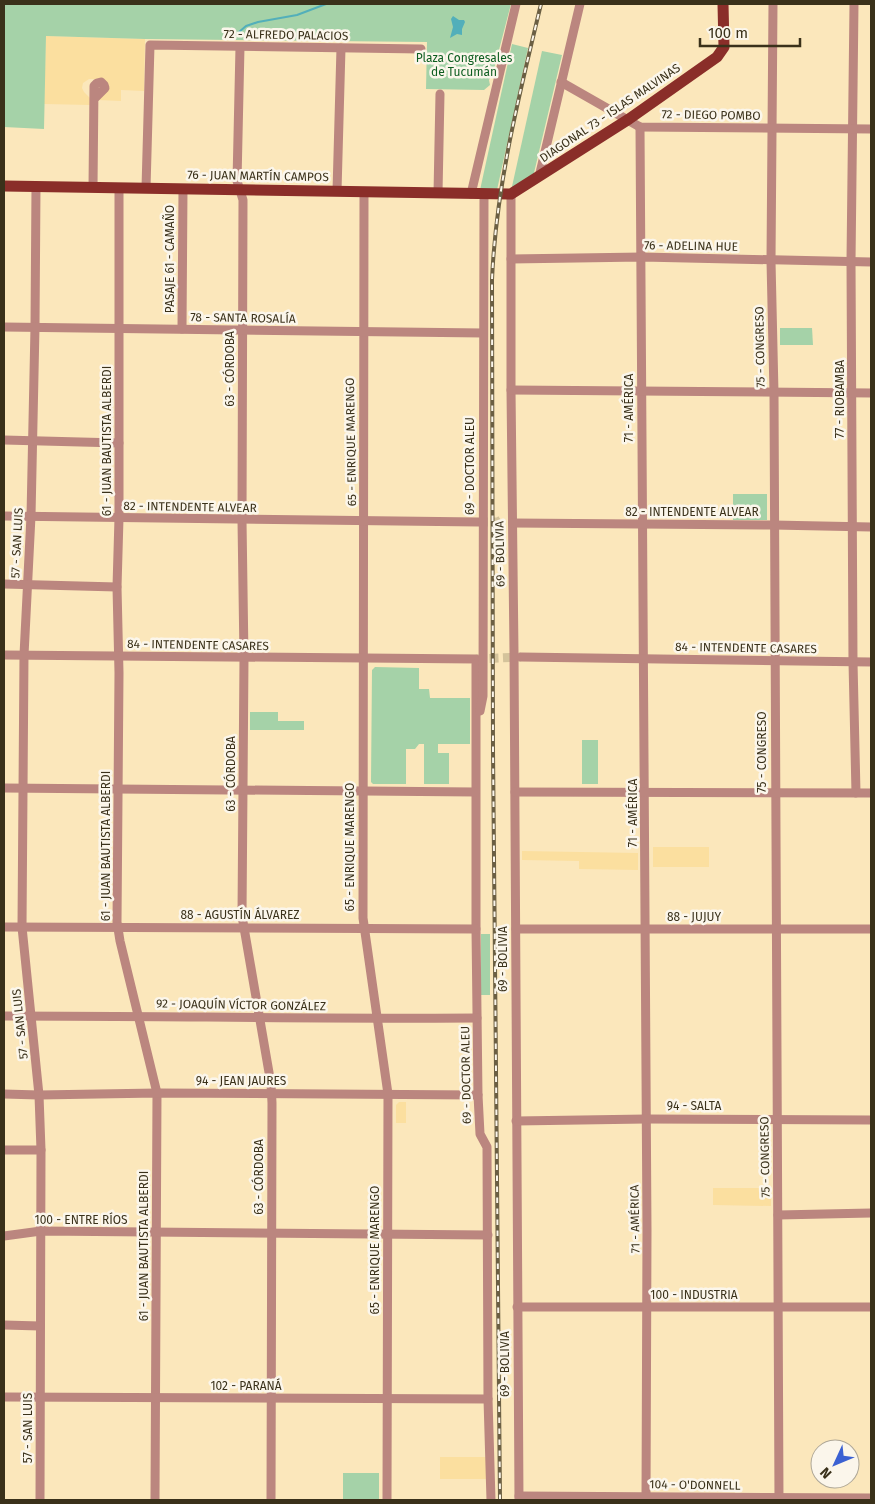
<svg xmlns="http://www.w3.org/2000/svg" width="875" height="1504" viewBox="0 0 875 1504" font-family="'Fira Sans',sans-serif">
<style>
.built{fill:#fbdf9f}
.green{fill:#a5d2a8}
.water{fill:#52afba}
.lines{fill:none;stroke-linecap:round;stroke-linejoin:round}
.stream{stroke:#52afba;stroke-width:2}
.minor-tunnel{stroke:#d4c39b;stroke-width:9;stroke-dasharray:9 4.5;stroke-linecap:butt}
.minor{stroke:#bb867f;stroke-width:9}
.major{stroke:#8a2e29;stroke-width:11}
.rail-casing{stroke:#6b5f43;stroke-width:4}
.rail{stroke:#fbf6eb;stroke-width:2;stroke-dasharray:5.5;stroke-linecap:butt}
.labels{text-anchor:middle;stroke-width:5;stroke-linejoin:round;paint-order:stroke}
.street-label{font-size:12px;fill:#3a311a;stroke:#fbf6eb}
.park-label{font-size:12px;fill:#0d5d20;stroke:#fbf6eb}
</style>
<rect width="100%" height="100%" fill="#fbe7bb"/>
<g class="built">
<path d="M46,36l99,3 -1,52 -23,-1v11l-23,-1 3,-4 -2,-17h-10l-6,4 -1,5 2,4 7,7 -1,6 -46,-1z"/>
<rect x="653" y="847" width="56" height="20"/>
<path d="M522,851l116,2v17l-59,-1v-8l-57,-1z"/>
<path d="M399,1102h7v21h-10v-18z"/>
<path d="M713,1188h58v18l-58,-1z"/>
<rect x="440" y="1457" width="46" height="22"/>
</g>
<g class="green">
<path d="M4,4h507l-18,69 -4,7 1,5 -6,5 -58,-1 1,-47 -282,-3 -99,-3 -2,93 -40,-2z"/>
<path d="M512,44l16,4 -31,142h-17z"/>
<path d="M542,51l20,4 -29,122 -22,14z"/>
<path d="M780,328h32l1,17h-33z"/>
<rect x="733" y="494" width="34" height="26"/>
<path d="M375,667l44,1v21h10l1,9h40v46h-32v9h11v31h-25v-40h-5l-4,5h-9v35h-33l-2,-2 1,-112z"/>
<path d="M250,712h28v9h26v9h-54z"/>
<rect x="582" y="740" width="16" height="44"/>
<rect x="481" y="934" width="9" height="61"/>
<rect x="343" y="1473" width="36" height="27"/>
</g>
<path class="water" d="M453,16l6,4h5l1,2 -3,7v6l-5,-1 -7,4 3,-11 -2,-8z"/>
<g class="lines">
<path class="stream" d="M232,38l14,-12 12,-4 39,-7 29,-11"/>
<g class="minor-tunnel">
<path d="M479,522h19l6,-4"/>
<path d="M476,659l45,-2"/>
</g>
<g class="minor">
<path d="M773,4l-2,257 3,132 5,1107"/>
<path d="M854,4l-3,257 2,401 3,131"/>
<path d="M240,47l-3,134 6,19 -1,320 2,138 -2,258 29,168 1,19 -1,397"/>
<path d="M561,82l79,45 231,2"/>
<path d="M640,127l7,1103 -1,270"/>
<path d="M539,177l41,-173"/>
<path d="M36,186l-1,141 -4,189 -7,139 -2,272 17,168 2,55 -1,350"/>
<path d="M93,187l1,-101 3,-3 4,-1 3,3 1,3 -11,11"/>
<path d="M119,188v330l-2,69 2,86 -2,249 3,19 37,152 -2,407"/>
<path d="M146,188l4,-143 271,4"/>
<path d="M337,191l4,-143"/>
<path d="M364,192l-1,726 25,176 -1,406"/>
<path d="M438,193l2,-99"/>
<path d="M471,194l45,-190"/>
<path d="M511,194v196l3,262 5,848"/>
<path d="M511,259l131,-2 229,5"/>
<path d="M4,327l479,6"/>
<path d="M182,329l1,-140"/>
<path d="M511,390l360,3"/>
<path d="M4,440l115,3"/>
<path d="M4,516l475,6"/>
<path d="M513,523l260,2 98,2"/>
<path d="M4,584l113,3"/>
<path d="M4,655l472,4"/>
<path d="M521,657l350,5"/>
<path d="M476,664v265l2,166 2,39 7,13 1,252 3,101"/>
<path d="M480,711l3,-15 1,-501"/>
<path d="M4,788l471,4"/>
<path d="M515,792l356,1"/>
<path d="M4,927l472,2"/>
<path d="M516,929h355"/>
<path d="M4,1016c158,0 315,3 473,2"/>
<path d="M4,1094l35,1 118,-2 321,2"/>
<path d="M516,1121l130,-2 225,1"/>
<path d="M4,1150h37"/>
<path d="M778,1215l93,-2"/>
<path d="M4,1236l37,-5 447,4"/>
<path d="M517,1307h354"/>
<path d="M4,1325l36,1"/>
<path d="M4,1397l484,2"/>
<path d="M519,1496l352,2"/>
</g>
<path class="major" d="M4,186l507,8 118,-75 88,-62 7,-10 -1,-43"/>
<defs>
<path id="rail" d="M500,1500l-7,-750 -1,-470c4,-95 27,-184 49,-276"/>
</defs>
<use href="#rail" class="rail-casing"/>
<use href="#rail" class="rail"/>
</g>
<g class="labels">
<g class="street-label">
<text transform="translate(286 35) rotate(1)" y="4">72 - ALFREDO PALACIOS</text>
<text transform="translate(610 113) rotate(-34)" y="4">DIAGONAL 73 - ISLAS MALVINAS</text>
<text transform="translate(711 115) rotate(1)" y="4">72 - DIEGO POMBO</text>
<text transform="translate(258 176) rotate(1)" y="4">76 - JUAN MARTÍN CAMPOS</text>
<text transform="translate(691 246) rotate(1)" y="4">76 - ADELINA HUE</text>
<text transform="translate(170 259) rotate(-90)" y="4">PASAJE 61 - CAMAÑO</text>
<text transform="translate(243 318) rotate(1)" y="4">78 - SANTA ROSALÍA</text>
<text transform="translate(760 347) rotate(-91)" y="4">75 - CONGRESO</text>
<text transform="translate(230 369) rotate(-90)" y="4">63 - CÓRDOBA</text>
<text transform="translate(840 399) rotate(-90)" y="4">77 - RIOBAMBA</text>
<text transform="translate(629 408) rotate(-90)" y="4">71 - AMÉRICA</text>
<text transform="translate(107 441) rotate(-90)" y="4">61 - JUAN BAUTISTA ALBERDI</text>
<text transform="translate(351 442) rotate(-91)" y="4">65 - ENRIQUE MARENGO</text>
<text transform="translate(470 466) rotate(-90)" y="4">69 - DOCTOR ALEU</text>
<text transform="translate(190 507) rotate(1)" y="4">82 - INTENDENTE ALVEAR</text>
<text x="692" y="516">82 - INTENDENTE ALVEAR</text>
<text transform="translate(17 543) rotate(-87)" y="4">57 - SAN LUIS</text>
<text transform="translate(500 554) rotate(-91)" y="4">69 - BOLIVIA</text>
<text transform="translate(198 645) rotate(1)" y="4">84 - INTENDENTE CASARES</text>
<text transform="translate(746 648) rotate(1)" y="4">84 - INTENDENTE CASARES</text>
<text transform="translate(762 752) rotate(-90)" y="4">75 - CONGRESO</text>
<text transform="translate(231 774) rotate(-90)" y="4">63 - CÓRDOBA</text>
<text transform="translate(633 813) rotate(-90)" y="4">71 - AMÉRICA</text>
<text transform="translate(106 846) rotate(-90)" y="4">61 - JUAN BAUTISTA ALBERDI</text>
<text transform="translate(350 847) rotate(-90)" y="4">65 - ENRIQUE MARENGO</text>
<text x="240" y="919">88 - AGUSTÍN ÁLVAREZ</text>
<text x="694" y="921">88 - JUJUY</text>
<text transform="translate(503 959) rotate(-90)" y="4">69 - BOLIVIA</text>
<text transform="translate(241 1005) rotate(1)" y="4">92 - JOAQUÍN VÍCTOR GONZÁLEZ</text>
<text transform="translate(20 1024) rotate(-96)" y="4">57 - SAN LUIS</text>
<text transform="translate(466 1075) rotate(-91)" y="4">69 - DOCTOR ALEU</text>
<text x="241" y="1085">94 - JEAN JAURES</text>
<text x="694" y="1110">94 - SALTA</text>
<text transform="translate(765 1157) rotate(-91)" y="4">75 - CONGRESO</text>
<text transform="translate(259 1177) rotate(-90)" y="4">63 - CÓRDOBA</text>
<text transform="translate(635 1219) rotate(-91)" y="4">71 - AMÉRICA</text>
<text x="81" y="1224">100 - ENTRE RÍOS</text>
<text transform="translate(144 1246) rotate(-90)" y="4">61 - JUAN BAUTISTA ALBERDI</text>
<text transform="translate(375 1250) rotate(-90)" y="4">65 - ENRIQUE MARENGO</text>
<text x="694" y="1299">100 - INDUSTRIA</text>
<text transform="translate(505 1364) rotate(-90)" y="4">69 - BOLIVIA</text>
<text x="246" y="1390">102 - PARANÁ</text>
<text transform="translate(28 1428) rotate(-90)" y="4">57 - SAN LUIS</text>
<text transform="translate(695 1485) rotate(1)" y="4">104 - O'DONNELL</text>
</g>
<g class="park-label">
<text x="464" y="62">Plaza Congresales<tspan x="464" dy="14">de Tucumán</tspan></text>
</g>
</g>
<rect width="875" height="1504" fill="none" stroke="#3a311a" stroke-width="10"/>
<g transform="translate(835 1464) rotate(226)"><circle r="24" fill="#fbf6eb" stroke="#aea797"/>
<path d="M0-4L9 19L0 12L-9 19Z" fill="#3b61d2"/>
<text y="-8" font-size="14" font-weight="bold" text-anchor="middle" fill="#3a311a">N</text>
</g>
<path d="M700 38v8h100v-8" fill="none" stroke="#3a311a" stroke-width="2.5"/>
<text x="708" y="38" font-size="15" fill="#3a311a" stroke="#fbf6eb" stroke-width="4" paint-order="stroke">100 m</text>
</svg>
